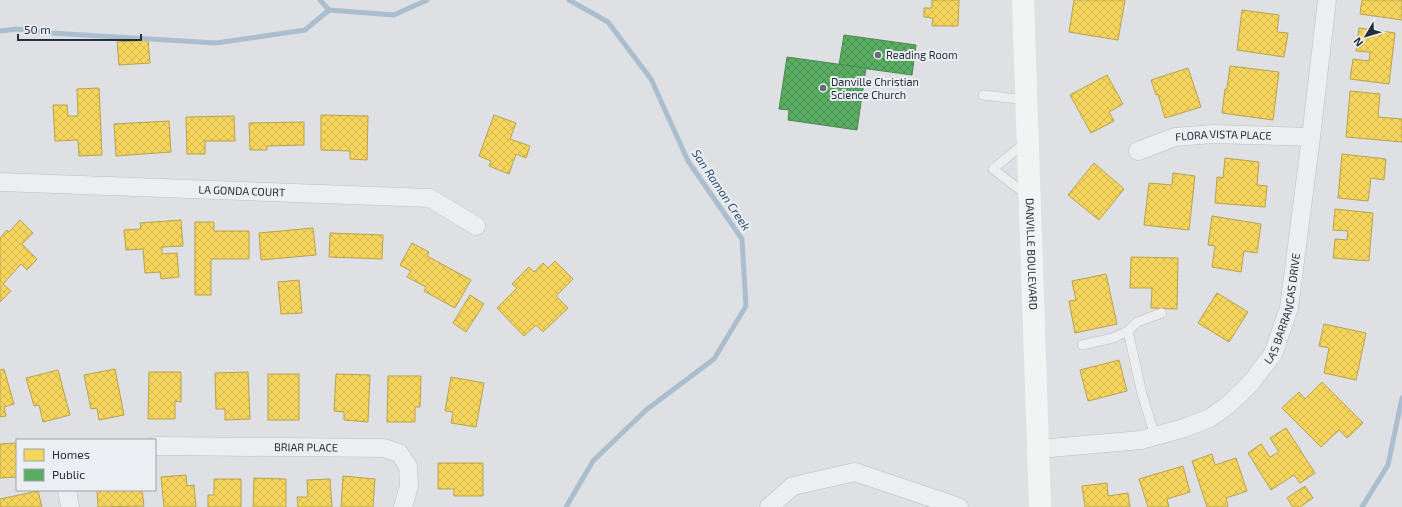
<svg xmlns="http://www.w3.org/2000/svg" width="1402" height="507" viewBox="0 0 1402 507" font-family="'Exo 2',sans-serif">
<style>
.homes{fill:url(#homes-cross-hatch);stroke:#b7a352}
.public{fill:url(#public-cross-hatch);stroke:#4a8856}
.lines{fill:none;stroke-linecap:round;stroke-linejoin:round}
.stream{stroke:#abbecf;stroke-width:5}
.lane-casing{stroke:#bcbec1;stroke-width:10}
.street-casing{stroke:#bcbec1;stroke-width:19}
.lane{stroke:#edeef0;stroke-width:9}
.street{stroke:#edeef0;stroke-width:18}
.secondary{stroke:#f2f4f4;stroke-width:22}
.poi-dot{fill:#666c76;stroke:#ebeff4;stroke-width:1.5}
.labels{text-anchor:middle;stroke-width:4;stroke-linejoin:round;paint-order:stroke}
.poi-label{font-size:11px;fill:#252e3c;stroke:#ebeff4;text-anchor:start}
.street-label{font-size:11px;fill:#252e3c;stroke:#ebeff4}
.water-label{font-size:12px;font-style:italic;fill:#2f4f70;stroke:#ebeff4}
</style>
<defs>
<pattern id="homes-cross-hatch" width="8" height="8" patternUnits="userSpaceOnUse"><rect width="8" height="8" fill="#f6d55c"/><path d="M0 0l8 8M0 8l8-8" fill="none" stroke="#d3b751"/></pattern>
<pattern id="public-cross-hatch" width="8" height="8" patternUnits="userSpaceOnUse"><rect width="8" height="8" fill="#5aae61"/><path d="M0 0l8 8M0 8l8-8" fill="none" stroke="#4a8e51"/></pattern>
</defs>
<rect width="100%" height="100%" fill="#dee0e3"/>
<g class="homes">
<path d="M932,0h27l-1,26h-26l1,-8 -9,-1v-9h8z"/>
<path d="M1074,0h51l-7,40 -49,-8z"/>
<path d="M1362,0h40v20l-42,-6z"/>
<path d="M1242,10l37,5 -2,17 11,1 -4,24 -47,-7z"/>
<path d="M1359,28l36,5 -6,51 -39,-5 3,-20 16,2 1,-9 -14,-1z"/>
<path d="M148,40l2,23 -31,2 -2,-23z"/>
<path d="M1230,66l49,6 -6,48 -51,-7 3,-24h2z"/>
<path d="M1188,68l13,39 -36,11 -7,-24 -2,1 -5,-15z"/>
<path d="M1107,75l16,29 -14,8 5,9 -23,12 -21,-38z"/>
<path d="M99,88l3,67 -23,1 -1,-16 -23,1 -2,-36h14l1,11h10l-1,-27z"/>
<path d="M1350,91l30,3 -2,23 24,2v23l-56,-5z"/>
<path d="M321,115l47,1 -1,44 -17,-1v-8l-29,-1z"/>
<path d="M494,115l22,8 -6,16 20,7 -4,12 -10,-4 -7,20 -20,-8 2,-5 -12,-5z"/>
<path d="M234,116l1,25h-30v13h-18l-1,-37z"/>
<path d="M169,121l2,31 -55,4 -2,-32z"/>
<path d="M304,122v23l-37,1v4h-17l-1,-27z"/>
<path d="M1342,154l44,5 -2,21 -13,-2 -3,23 -30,-3z"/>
<path d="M1225,158l34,4 -2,23 10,1 -2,21 -50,-4 2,-26 6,1z"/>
<path d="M1094,163l30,26 -25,31 -31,-25z"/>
<path d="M1173,173l22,3 -6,54 -45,-5 5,-42 23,2z"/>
<path d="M1335,209l38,4 -4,48 -36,-3 2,-19 12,1 1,-9 -15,-1z"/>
<path d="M1212,216l49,8 -4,29 -13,-2 -3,21 -29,-5 3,-21 -7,-1z"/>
<path d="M20,220l13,13 -11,11 15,15 -10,11 -6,-6 -18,20 8,7 -11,11v-64l7,-8 2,2z"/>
<path d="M181,220l2,26 -21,1v7l15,-1 2,24 -18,2 -1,-7 -15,1 -2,-24 -17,1 -2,-20 17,-1 -1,-6z"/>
<path d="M195,222h19v9h35v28h-38v36h-16z"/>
<path d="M313,228l3,27 -55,5 -2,-27z"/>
<path d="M330,233l53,2 -1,24 -53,-2z"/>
<path d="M412,243l17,9 -2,4 44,24 -16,28 -31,-17 2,-4 -19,-10 4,-6 -11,-6z"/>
<path d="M1131,257l47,1 -1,51 -26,-1 1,-20h-22z"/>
<path d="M555,261l18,18 -17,17 12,12 -25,24 -7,-7 -12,11 -27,-28 20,-20 -5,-4 17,-17 5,5 9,-9 5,5z"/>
<path d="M1106,274l11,50 -42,9 -6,-32 7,-1 -4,-19z"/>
<path d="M299,280l3,33 -21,1 -3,-32z"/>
<path d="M1217,293l31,19 -19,30 -31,-19z"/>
<path d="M470,295l14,9 -18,28 -13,-9z"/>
<path d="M1324,324l42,9 -10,47 -32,-7 5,-25 -10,-2z"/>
<path d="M1119,360l8,31 -39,10 -8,-31z"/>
<path d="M4,369l10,35 -10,3 2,9 -6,1v-47z"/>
<path d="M115,369l9,46 -25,5 -2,-12 -6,1 -7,-34z"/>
<path d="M58,370l12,45 -27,7 -4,-17 -5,1 -8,-28z"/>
<path d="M149,372h32v30l-6,-1v18h-27z"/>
<path d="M248,372l2,47 -25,1v-11h-9l-1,-36z"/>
<rect x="268" y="374" width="31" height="46"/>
<path d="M336,374l34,1 -2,47 -24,-2v-8l-10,-1z"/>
<path d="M388,376h33l-1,31h-5v15h-28z"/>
<path d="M451,377l33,6 -8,44 -25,-4 2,-11 -8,-1z"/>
<path d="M1322,382l41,41 -16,15 -8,-8 -18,17 -39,-39 17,-16 6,7z"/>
<path d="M1286,428l29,45 -15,10 -6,-8 -23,15 -23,-37 13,-9 9,13 9,-5 -9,-14z"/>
<path d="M16,443v5h1v29l-17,1v-34z"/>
<path d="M1212,454l3,11 21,-7 11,33 -21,7 2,8 -2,1h-19l-15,-46z"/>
<path d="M438,463h45v33h-29v-7h-16z"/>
<path d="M1183,466l7,26 -23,7 2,8h-21l-9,-28z"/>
<path d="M186,475l1,11 7,-1 2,22h-32l-3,-30z"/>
<path d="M343,476l32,3 -2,28h-32z"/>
<path d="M254,478l32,1v28h-33z"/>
<path d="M214,479h27v28h-33v-12h6z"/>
<path d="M330,479l2,28h-34l-1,-10h11l-1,-17z"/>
<path d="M1107,483l1,13 20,-3 2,14h-45l-3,-21z"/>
<path d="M1305,486l8,12 -13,9h-7l-6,-9z"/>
<path d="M97,490h45l2,16 -46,1z"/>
<path d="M38,491l4,16h-42v-8z"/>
</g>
<g class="public">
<path d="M844,35l72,10 -4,30 -73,-10z"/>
<path d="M787,57l79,11 -9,62 -69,-10 1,-10 -10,-1z"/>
</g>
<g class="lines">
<g class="stream">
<path d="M320,0l9,10 65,5 33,-15"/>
<path d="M0,31l16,-2 35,4 165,10 89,-13 24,-20"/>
<path d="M566,507l27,-46 53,-51 68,-51 32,-53 -4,-67 -54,-78 -37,-82 -43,-57 -39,-22"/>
<path d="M1362,507l26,-42 14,-67"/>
</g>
<defs>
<g id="lane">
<path d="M983,95l43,5"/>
<path d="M1026,142l-33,27 34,26"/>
<path d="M1082,345l31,-7 15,-7"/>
<path d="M1155,436l-13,-42 -14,-63 9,-9 25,-9"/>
</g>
<g id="street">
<path id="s1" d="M1138,151l37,-14 38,-3 98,3"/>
<path id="s2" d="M0,182l430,16 46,28"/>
<path id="s3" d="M155,446l229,2 15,5 9,13 1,20 -6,21"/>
<path id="s4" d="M1039,449l102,-9 43,-12 26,-10 18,-13 22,-21 23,-30 16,-46 22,-171 16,-137"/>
<path d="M67,490l3,17"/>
<path d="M769,507l24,-21 62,-14 104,35"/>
</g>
</defs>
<use href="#lane" class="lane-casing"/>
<use href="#street" class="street-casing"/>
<use href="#lane" class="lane"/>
<use href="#street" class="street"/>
<path class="secondary" id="s5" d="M1023,0l17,507"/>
</g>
<g class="poi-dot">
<circle cx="878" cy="55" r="4"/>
<circle cx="823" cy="88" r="4"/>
</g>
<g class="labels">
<g class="poi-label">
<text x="886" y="59">Reading Room</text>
<text x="831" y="86">Danville Christian<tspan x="831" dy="13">Science Church</tspan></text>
</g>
<g class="street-label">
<text dy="4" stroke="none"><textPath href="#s1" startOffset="88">FLORA VISTA PLACE</textPath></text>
<text dy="4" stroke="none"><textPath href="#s2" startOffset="242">LA GONDA COURT</textPath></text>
<text dy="4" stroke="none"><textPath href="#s5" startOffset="254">DANVILLE BOULEVARD</textPath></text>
<text dy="4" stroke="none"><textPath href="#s4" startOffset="312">LAS BARRANCAS DRIVE</textPath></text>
<text dy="4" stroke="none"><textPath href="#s3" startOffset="151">BRIAR PLACE</textPath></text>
</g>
<g class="water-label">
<text transform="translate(721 190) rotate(56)" y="4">San Ramon Creek</text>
</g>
</g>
<rect x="16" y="439" width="140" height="52" fill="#ebeff4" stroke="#9ca2aa"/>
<rect x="24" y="449" width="20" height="12" fill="#f6d55c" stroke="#9ca2aa"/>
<text x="52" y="459" font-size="12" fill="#252e3c">Homes</text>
<rect x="24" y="469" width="20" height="12" fill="#5aae61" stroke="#9ca2aa"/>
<text x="52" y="479" font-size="12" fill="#252e3c">Public</text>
<g transform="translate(1366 36) rotate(232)" stroke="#ebeff4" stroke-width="3" paint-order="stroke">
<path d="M0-3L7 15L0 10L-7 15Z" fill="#252e3c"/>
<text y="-6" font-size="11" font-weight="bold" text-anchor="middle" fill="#252e3c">N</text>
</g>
<path d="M18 34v6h123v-6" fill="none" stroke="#252e3c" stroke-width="2"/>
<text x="24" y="34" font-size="12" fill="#252e3c" stroke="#ebeff4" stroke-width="3" paint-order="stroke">50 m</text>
</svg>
